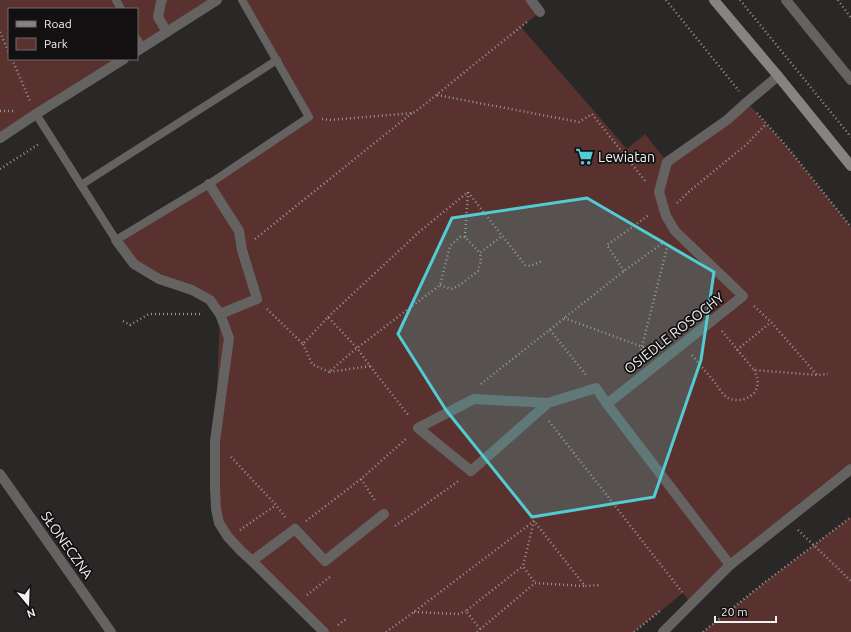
<svg xmlns="http://www.w3.org/2000/svg" width="851" height="632" viewBox="0 0 851 632" font-family="Ubuntu,sans-serif">
<style>
.green{fill:#59322f}
.lines{fill:none;stroke-linecap:round;stroke-linejoin:round}
.path{stroke:#979494;stroke-width:2.5;stroke-dasharray:1 3;stroke-linecap:butt}
.lane{stroke:#646362;stroke-width:8}
.street{stroke:#646362;stroke-width:10}
.secondary{stroke:#868383;stroke-width:10}
.marked{fill:#51ccd2;fill-opacity:0.2;stroke:#51ccd2;stroke-width:3;stroke-linejoin:round}
.labels{text-anchor:middle;stroke-width:3.5;stroke-linejoin:round;paint-order:stroke}
.poi-label{font-size:14px;fill:#f2f0f0;stroke:#121010;text-anchor:start}
.street-label{font-size:14px;fill:#f2f0f0;stroke:#121010}
</style>
<rect width="100%" height="100%" fill="#2a2727"/>
<g class="green">
<path d="M0,0h217l-80,51v-42h-128v50h115l-124,79z"/>
<path d="M242,0h289l9,12 -19,15 106,122 18,-15 22,28 80,-60 41,46 63,79v242l-160,135 -8,-11 -49,39h-310l-105,-109 -4,-82 5,-127 -10,-14 -76,-36 -18,-24 193,-122z"/>
<path d="M851,517v115h-148l61,-49z"/>
</g>
<g class="lines">
<g class="path">
<path d="M666,0l73,91"/>
<path d="M740,0l111,137"/>
<path d="M838,0l13,18"/>
<path d="M0,32l9,21"/>
<path d="M12,59l18,42"/>
<path d="M437,95l142,27 13,-8 54,68"/>
<path d="M0,111h14"/>
<path d="M757,113l31,35 63,79"/>
<path d="M322,119l8,1 83,-7 6,-4 109,-88"/>
<path d="M0,169l39,-25"/>
<path d="M677,203l15,-14 55,-45 19,-20"/>
<path d="M465,237l3,-45"/>
<path d="M255,239l157,-126"/>
<path d="M624,271l-17,-26 24,-17 19,-14"/>
<path d="M440,285l11,4 9,-4 18,-14 3,-10 -1,-8"/>
<path d="M754,306l17,16 46,53 11,-1"/>
<path d="M267,309l36,35 25,-27 29,31 13,18 39,50"/>
<path d="M328,317l91,-85 49,-40 57,73 5,1 12,-5"/>
<path d="M564,318l87,32"/>
<path d="M123,321l7,4 19,-11h53"/>
<path d="M550,330l36,45"/>
<path d="M722,331l32,39 63,5"/>
<path d="M303,344l9,20 17,8"/>
<path d="M737,350l34,-28"/>
<path d="M692,355c8,10 16,19 24,29 3,4 7,11 12,14 8,4 20,2 26,-5 6,-9 4,-14 0,-23"/>
<path d="M639,358l29,-114"/>
<path d="M370,366l-41,6 28,-24 83,-63 10,-39 10,-9h5l15,16 22,-17"/>
<path d="M481,384l143,-113 36,-26 4,-4"/>
<path d="M549,421l133,171"/>
<path d="M231,457l45,48 9,12"/>
<path d="M361,479l15,23"/>
<path d="M306,521l55,-42 46,-41"/>
<path d="M534,521l-11,45 12,17"/>
<path d="M395,526l65,-46"/>
<path d="M240,530l36,-25"/>
<path d="M798,530l53,51"/>
<path d="M307,595l24,-19"/>
<path d="M414,612l45,2 7,-3"/>
<path d="M338,625l8,-6"/>
<path d="M480,629l-14,-18 57,-45"/>
<path d="M386,632l28,-20 120,-91 51,65 15,-1"/>
<path d="M477,632l58,-49 50,3"/>
<path d="M634,632l26,-21"/>
<path d="M703,632l61,-49 87,-66"/>
</g>
<g class="lane">
<path d="M116,0l5,9"/>
<path d="M137,39l5,9"/>
<path d="M36,114l80,126 93,-56 100,-67 -67,-117"/>
<path d="M81,185l196,-125"/>
</g>
<g class="street">
<path d="M162,0l-1,2 -3,15 9,15"/>
<path d="M531,0l9,12"/>
<path d="M786,0l65,80"/>
<path d="M137,51l80,-51"/>
<path d="M0,138l36,-24 88,-55"/>
<path d="M209,184l30,47 3,19 15,49 -37,15 9,24 -14,103v47l1,21 3,14 9,14 13,14 11,10 72,71"/>
<path d="M116,240l18,24 25,15 33,11 18,10 10,14"/>
<path d="M548,403l-77,68 -53,-43 56,-29 74,4 48,-15 11,16 123,161"/>
<path d="M607,404l136,-108 -68,-65 -9,-15 -7,-24 8,-30 60,-42 20,-18 31,-26"/>
<path d="M0,474l111,158"/>
<path d="M252,561l43,-32 30,32 59,-47"/>
<path d="M663,632l67,-67 121,-96"/>
</g>
<path class="secondary" d="M714,0l64,76 73,90"/>
</g>
<path class="marked" d="M587,198l127,74 -13,88 -47,137 -122,20 -86,-107 -48,-76 54,-116z"/>
<defs>
<symbol id="supermarket-bare" viewBox="-9 -9 18 18"><path d="M-6-5.5h2.5l.6 2H6L4.5 2H-2.5L-4.4-4H-6ZM-1.5 3.2a1.3 1.3 0 1 0 .1 0ZM3 3.2a1.3 1.3 0 1 0 .1 0Z" fill="#51ccd2" stroke="#121010" stroke-width="2.5" paint-order="stroke"/></symbol>
</defs>
<g fill-rule="evenodd">
<use href="#supermarket-bare" x="572" y="144" width="25" height="25"/>
</g>
<g class="labels">
<g class="poi-label">
<text x="598" y="162">Lewiatan</text>
</g>
<g class="street-label">
<text transform="translate(674 333) rotate(-38)" y="5">OSIEDLE ROSOCHY</text>
<text transform="translate(67 545) rotate(55)" y="5">SŁONECZNA</text>
</g>
</g>
<rect x="8" y="8" width="130" height="52" fill="#121010" stroke="#6c6a6a"/>
<rect x="16" y="21" width="20" height="6" fill="#868383" stroke="#6c6a6a"/>
<text x="44" y="28" font-size="12" fill="#f2f0f0">Road</text>
<rect x="16" y="38" width="20" height="12" fill="#59322f" stroke="#6c6a6a"/>
<text x="44" y="48" font-size="12" fill="#f2f0f0">Park</text>
<g transform="translate(28 604) rotate(161)" stroke="#121010" stroke-width="3" paint-order="stroke">
<path d="M0-3L7 15L0 10L-7 15Z" fill="#f2f0f0"/>
<text y="-6" font-size="11" font-weight="bold" text-anchor="middle" fill="#f2f0f0">N</text>
</g>
<path d="M715 616v6h61v-6" fill="none" stroke="#f2f0f0" stroke-width="2"/>
<text x="721" y="616" font-size="12" fill="#f2f0f0" stroke="#121010" stroke-width="3" paint-order="stroke">20 m</text>
</svg>
